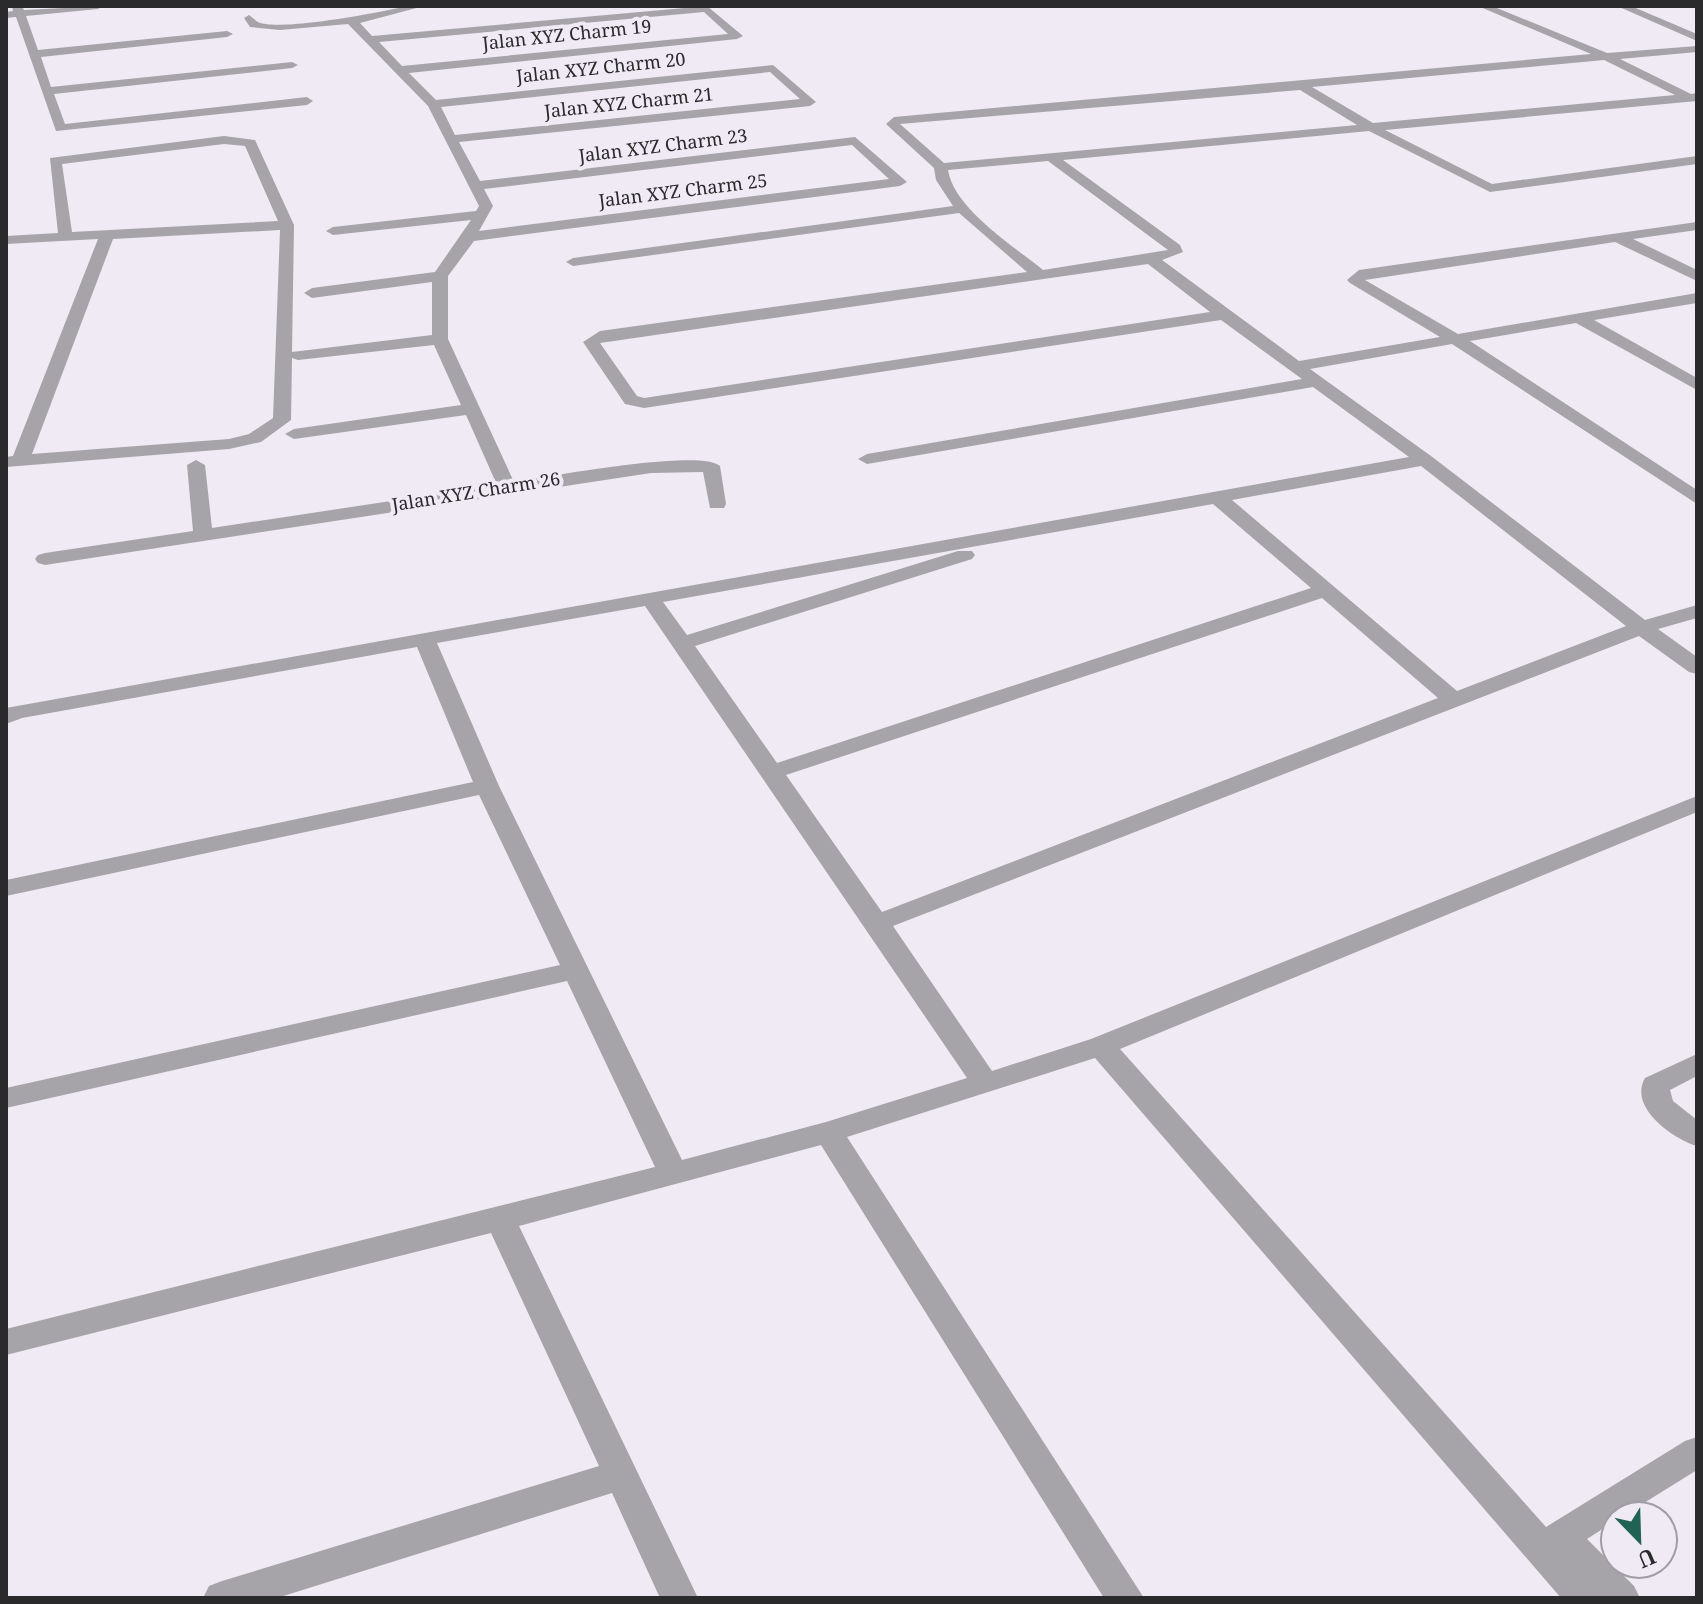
<svg xmlns="http://www.w3.org/2000/svg" width="1703" height="1604" viewBox="0 0 1703 1604" font-family="'Noto Serif',serif">
<style>
.lines{fill:none;stroke-linecap:round;stroke-linejoin:round}
.minor{fill:#a6a4a9;fill-rule:evenodd}
.labels{text-anchor:middle;stroke-width:8;stroke-linejoin:round;paint-order:stroke}
.far-street-label{font-size:18px;fill:#2a292c;stroke:#efeaf4}
</style>
<rect width="100%" height="100%" fill="#efeaf4"/>
<g class="lines">
<g class="minor">
<path d="M12,6h10l2,4 79,-4 -5,3 -72,7 12,34 189,-19 6,3 -6,3 -186,20 10,30 241,-25 6,3 -6,3 -238,26 11,30 242,-27 6,4 -6,4 -251,26 -40,-114 -10,1v-6l7,-1z"/>
<path d="M407,6h17l-64,17 12,13 335,-30 36,30 -6,3 -328,34 27,27 337,-35 43,37 -6,4 -351,36 21,39 375,-44 52,45 -7,4 -426,55 -26,35v63l66,143c32,-5 188,-34 206,-16l6,38 -2,4h-14l-7,-36 -52,1 -606,92 -7,-2 -3,-4 3,-4 7,-2 148,-22 -6,-66 9,-5 9,5 7,63 285,-43 -31,-70 -172,24 -9,-5 9,-5 167,-24 -27,-60 -136,15 -6,-2 -1,62 -30,22 -32,7 -223,18v-10l7,-1 85,-217 -92,5v-8l52,-3 -8,-75 174,-22 31,4 39,85 -2,127 140,-17v-53l-120,16 -8,-5 8,-5 123,-16 36,-52 -138,15 -7,-4 7,-4 143,-16 3,-5 -51,-100 -80,-82 -68,6 -30,-3 -6,-9 5,-3c3,2 6,5 9,7 20,10 125,-10 149,-16zM704,12l24,22 -326,32 -23,-24zM770,72l30,27 -345,36 -14,-28zM224,144l21,2 33,75 -206,11 -10,-68zM852,145l37,34 -410,52 14,-25 -9,-17zM280,230l-7,188 -24,16 -20,5 -197,15 81,-215z"/>
<path d="M1478,6h14l115,47 90,-7v6l-77,7 71,35 6,-1v8l-312,29 107,54 205,-28v8l-207,28 -121,-61 -306,29 117,85 3,7 -21,8 137,101 141,-24 -90,-54 -3,-3 12,-10 338,-48v8l-64,9 64,31v11l-82,-39 -250,38 93,54 239,-41v10l-103,17 103,58v12l-121,-67 -106,18 227,149v14l-245,-160 -142,25 121,87 214,164 52,-15v13l-39,11 39,28v17l-8,-2 -50,-36 -746,290 99,145 99,-32 606,-243v16l-577,237 426,478 139,-86 12,-4v33l-74,46h-8v5l-28,18 47,47 6,12h-79l-466,-540 -248,79 297,461h-40l-283,-453 -302,81 179,372h-38l-48,-105 -335,105h-74l6,-12 13,-5 377,-115 -108,-233 -485,122v-26l649,-162 -88,-186 -561,127v-20l554,-123 -81,-170 -473,101v-16l467,-98 -56,-135 -395,71 -16,6v-16l1403,-251 -96,-70 -446,77 -9,-5 9,-5 435,-75 -81,-59 -577,88 -19,-4 -42,-62 17,-11 427,-59 -68,-59 -386,53 -7,-4 7,-4 380,-52 -17,-26 -2,-12 -48,-44 8,-7 697,-63zM1604,60l71,35 -302,28 -61,-36zM1300,90l57,35 -413,38 -44,-39zM1048,161l120,89 -125,20c-29,-24 -89,-61 -95,-100zM1148,264l62,48 -566,86 -7,-2 -37,-53zM1421,466l205,160 -169,65 -225,-191zM1213,504l98,84 -534,175 -82,-117 277,-87 3,-4 -3,-4h-14l-271,84 -24,-33zM1322,598l116,100 -556,214 -96,-137zM645,606l322,472 -141,44 -144,38 -183,-374 -62,-143z"/>
<path d="M1617,6h14l66,28v7z"/>
<path d="M1697,1054v22l-27,14 3,11 24,19v26c-24,-7 -69,-39 -52,-68z"/>
</g>
</g>
<g class="labels">
<g class="far-street-label">
<text transform="translate(567 35) rotate(-6)" y="6">Jalan XYZ Charm 19</text>
<text transform="translate(601 68) rotate(-6)" y="6">Jalan XYZ Charm 20</text>
<text transform="translate(629 103) rotate(-6)" y="6">Jalan XYZ Charm 21</text>
<text transform="translate(663 146) rotate(-7)" y="6">Jalan XYZ Charm 23</text>
<text transform="translate(683 191) rotate(-7)" y="6">Jalan XYZ Charm 25</text>
<text transform="translate(476 492) rotate(-9)" y="6">Jalan XYZ Charm 26</text>
</g>
</g>
<rect width="1703" height="1604" fill="none" stroke="#2a292c" stroke-width="16"/>
<g transform="translate(1639 1540) rotate(157)"><circle r="38" fill="#efeaf4" stroke="#a09da4" stroke-width="2"/>
<path d="M0-6L14 30L0 20L-14 30Z" fill="#206353"/>
<text y="-12" font-size="22" font-weight="bold" text-anchor="middle" fill="#2a292c">U</text>
</g>
</svg>
